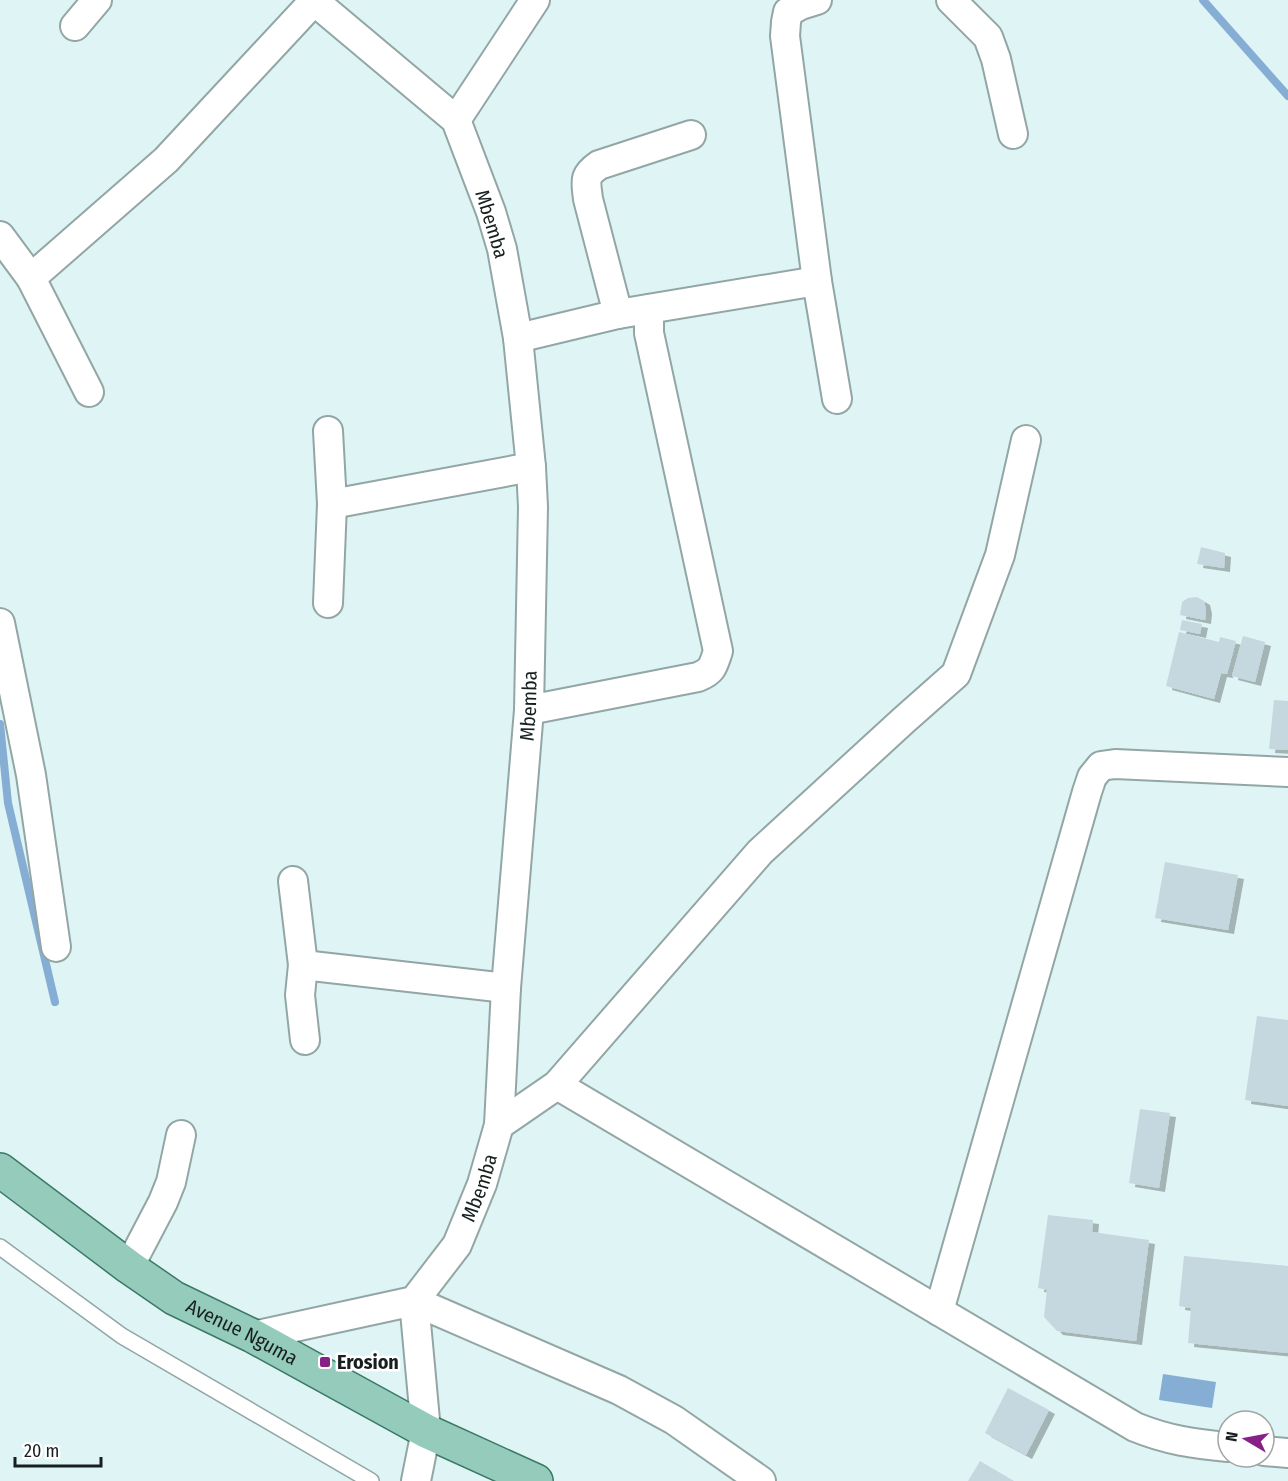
<svg xmlns="http://www.w3.org/2000/svg" width="1288" height="1481" font-family="'Fira Sans Condensed',sans-serif">
<style>
.water{fill:#86aed5}
.lines{fill:none;stroke-linecap:round;stroke-linejoin:round}
.stream{stroke:#86aed5;stroke-width:8}
.building{fill:#c5d8df;filter:url(#shadow)}
.service-casing{stroke:#92a6a5;stroke-width:18}
.minor-casing{stroke:#92a6a5;stroke-width:32}
.primary-casing{stroke:#3b7966;stroke-width:36}
.service{stroke:#fff;stroke-width:15}
.minor{stroke:#fff;stroke-width:28}
.primary{stroke:#95cbba;stroke-width:33}
.poi-dot{fill:#872087;stroke:#fff;stroke-width:2}
.labels{text-anchor:middle;dominant-baseline:central;stroke-width:5;stroke-linejoin:round;paint-order:stroke}
.street-label{font-size:20px;fill:#171f1f;stroke:#fff}
.poi-label{font-size:20px;font-weight:bold;fill:#171f1f;stroke:#fff;text-anchor:start}
</style>
<defs>
<filter id="shadow"><feDropShadow dx="6" dy="4" stdDeviation="0" flood-color="#0004"/></filter>
</defs>
<rect width="100%" height="100%" fill="#dff4f4"/>
<path class="water" d="M 1163,1374 L 1216,1382 L 1212,1408 L 1159,1400 Z"/>
<g class="lines">
<g class="stream">
<path d="M 1203,0 L 1288,96"/>
<path d="M 0,724 L 8,803 L 55,1002"/>
</g>
</g>
<g class="building">
<path d="M 1201,547 L 1225,553 L 1224,568 L 1197,564 Z"/>
<path d="M 1197,597 L 1204,601 L 1206,610 L 1205,620 L 1180,615 L 1182,602 L 1188,598 Z"/>
<path d="M 1182,620 L 1202,624 L 1200,634 L 1180,630 Z"/>
<path d="M 1179,632 L 1219,642 L 1220,637 L 1236,641 L 1227,674 L 1221,673 L 1214,699 L 1166,686 Z"/>
<path d="M 1243,636 L 1265,642 L 1255,682 L 1232,676 Z"/>
<path d="M 1274,700 L 1288,701 L 1288,750 L 1269,749 Z"/>
<path d="M 1165,862 L 1238,875 L 1228,930 L 1155,918 Z"/>
<path d="M 1257,1016 L 1288,1020 L 1288,1106 L 1245,1100 Z"/>
<path d="M 1140,1109 L 1170,1113 L 1159,1188 L 1129,1183 Z"/>
<path d="M 1048,1215 L 1093,1220 L 1092,1232 L 1149,1240 L 1136,1341 L 1057,1331 L 1044,1317 L 1047,1290 L 1038,1288 Z"/>
<path d="M 1184,1256 L 1288,1266 L 1288,1353 L 1188,1343 L 1191,1308 L 1179,1306 Z"/>
<path d="M 1008,1388 L 1049,1410 L 1026,1455 L 985,1433 Z"/>
<path d="M 980,1461 L 1014,1481 L 968,1481 Z"/>
</g>
<g class="lines">
<g class="service-casing">
<path id="service" d="M 0,1247 L 122,1336 L 371,1481"/>
</g>
<g class="minor-casing">
<g id="minor">
<path d="M 817,0 L 801,5 L 788,12 L 786,22 L 785,36 L 817,281 L 837,399"/>
<path d="M 951,0 L 988,37 L 996,59 L 1013,134"/>
<path d="M 75,26 L 97,0"/>
<path d="M 456,120 L 535,0"/>
<path d="M 0,236 L 31,278 L 89,392"/>
<path d="M 31,278 L 166,160 L 314,1"/>
<path d="M 618,314 L 588,199 C 586,181 583,176 599,165 L 691,135"/>
<path d="M 518,338 L 618,314 L 817,281"/>
<path d="M 332,504 L 531,467"/>
<path d="M 328,603 L 332,504 L 328,431"/>
<path d="M 0,623 L 31,775 L 56,947"/>
<path d="M 529,710 L 698,677 C 713,671 713,666 718,651 L 649,333 L 649,309"/>
<path d="M 293,881 L 303,965 L 300,995 L 305,1040"/>
<path d="M 303,965 L 506,988"/>
<path d="M 557,1085 L 1135,1427 C 1167,1440 1194,1444 1228,1447"/>
<path d="M 499,1125 L 557,1085 L 760,852 L 904,720 L 956,674 L 1000,555 L 1026,440"/>
<path d="M 129,1267 L 163,1202 L 171,1182 L 181,1135"/>
<path d="M 939,1311 L 1087,792 L 1092,777 L 1101,766 L 1115,764 L 1288,772"/>
<path id="s1" d="M 253,1336 L 414,1301 L 457,1245 L 482,1184 L 499,1125 L 506,988 L 529,710 L 533,507 L 531,467 L 518,338 L 502,249 L 491,212 L 456,120 L 313,0"/>
<path d="M 1264,1451 L 1288,1453"/>
<path d="M 416,1481 L 426,1431 L 414,1301 L 619,1390 L 674,1420 L 761,1481"/>
</g>
</g>
<g class="primary-casing">
<g id="primary">
<path id="s2" d="M 0,1170 L 129,1267 L 174,1298 L 253,1336 L 426,1431 L 536,1481"/>
</g>
</g>
<use href="#service" class="service"/>
<use href="#minor" class="minor"/>
<use href="#primary" class="primary"/>
</g>
<rect class="poi-dot" x="319" y="1356" width="12" height="12" rx="3"/>
<g class="labels">
<g class="street-label">
<text transform="translate(492 224) rotate(73)">Mbemba</text>
<text stroke="none"><textPath href="#s1" startOffset="783">Mbemba</textPath></text>
<text stroke="none"><textPath href="#s1" startOffset="297">Mbemba</textPath></text>
<text stroke="none"><textPath href="#s2" startOffset="292">Avenue Nguma</textPath></text>
</g>
<g class="poi-label">
<text x="337" y="1362">Erosion</text>
</g>
</g>
<g transform="translate(1246 1439) rotate(280)"><circle r="28" fill="#ffffff" stroke="#a2a5a5" stroke-width="1.5"/>
<path d="M0-4.5L10 22L0 15L-10 22Z" fill="#872087"/>
<text y="-9" font-size="16" font-weight="bold" text-anchor="middle" fill="#171f1f">N</text>
</g>
<path d="M15 1457v9h86v-9" fill="none" stroke="#171f1f" stroke-width="3"/>
<text x="24" y="1457" font-size="18" fill="#171f1f" stroke="#ffffff" stroke-width="4.5" paint-order="stroke">20 m</text>
</svg>
